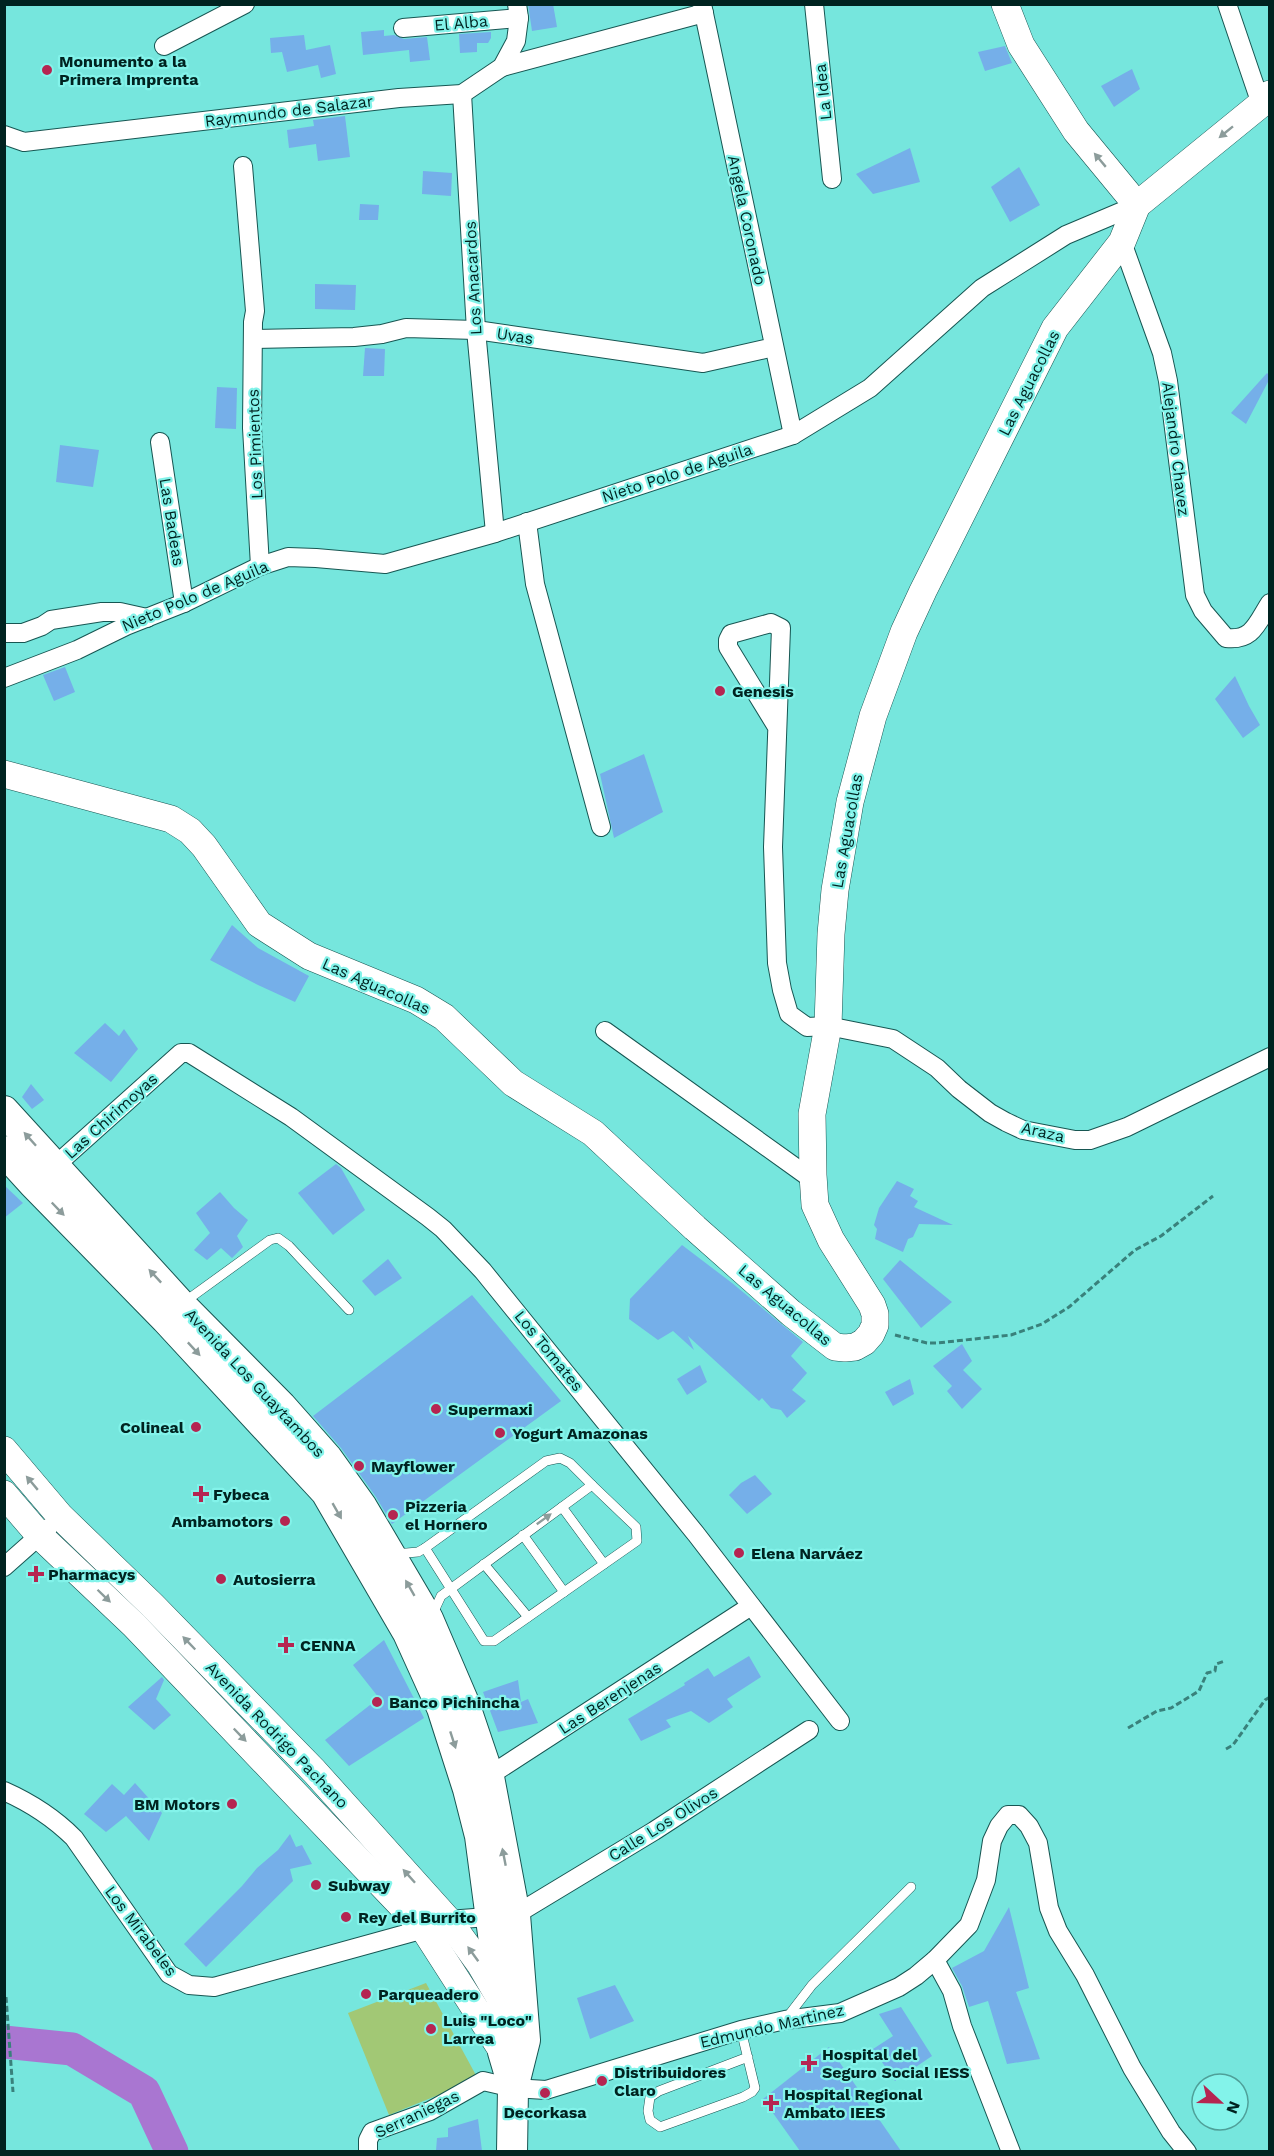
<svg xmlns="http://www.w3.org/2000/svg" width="1274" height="2156" font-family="'Work Sans',sans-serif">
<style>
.green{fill:#a2c875}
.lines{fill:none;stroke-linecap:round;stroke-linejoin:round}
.river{stroke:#a976d1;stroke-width:33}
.building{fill:#75afe9}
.lane-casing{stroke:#175652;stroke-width:10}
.street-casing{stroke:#175652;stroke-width:20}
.secondary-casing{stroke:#175652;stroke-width:28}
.primary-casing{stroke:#175652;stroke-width:32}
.path{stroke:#39817b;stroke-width:3;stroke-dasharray:6 3;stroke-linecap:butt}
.lane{stroke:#fff;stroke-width:9}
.street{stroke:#fff;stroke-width:18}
.secondary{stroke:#fff;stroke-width:27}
.primary{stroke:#fff;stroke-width:30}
.oneway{fill:#8c9c9b}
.poi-dot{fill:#b52551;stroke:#83f3ea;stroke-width:2}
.labels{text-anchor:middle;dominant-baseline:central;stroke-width:4.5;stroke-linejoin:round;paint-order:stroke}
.street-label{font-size:16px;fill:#002320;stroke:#83f3ea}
.poi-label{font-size:16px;font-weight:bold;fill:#002320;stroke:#83f3ea;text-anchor:start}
</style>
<rect width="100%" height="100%" fill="#76e6dd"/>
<path class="green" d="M 426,1983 L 478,2079 L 389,2115 L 348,2013 Z"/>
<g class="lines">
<path class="river" d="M 4,2042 L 72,2049 L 144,2092 L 172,2152"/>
</g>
<g class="building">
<path d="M 528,4 L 553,4 L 557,27 L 532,31 Z"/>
<path d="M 384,30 L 384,36 L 394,35 L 404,39 L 427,37 L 430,60 L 410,62 L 409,50 L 363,55 L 361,32 Z"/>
<path d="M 491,32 L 491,38 L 488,43 L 477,43 L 477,52 L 460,53 L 459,34 Z"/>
<path d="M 304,35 L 306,50 L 330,45 L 336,74 L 321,78 L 318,65 L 287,72 L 282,52 L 271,53 L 270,38 Z"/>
<path d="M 1005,46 L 1012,63 L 985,71 L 978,52 Z"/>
<path d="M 1132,69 L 1140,89 L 1114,107 L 1101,86 Z"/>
<path d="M 345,116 L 350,157 L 318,161 L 316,144 L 289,148 L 287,130 L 314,126 L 313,120 Z"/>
<path d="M 910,148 L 920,182 L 873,194 L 856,174 Z"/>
<path d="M 1019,167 L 1040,205 L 1010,222 L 991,187 Z"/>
<path d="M 423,171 L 452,173 L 451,196 L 422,194 Z"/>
<path d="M 360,204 L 379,205 L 378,220 L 359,220 Z"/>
<path d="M 315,284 L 356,285 L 355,310 L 315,309 Z"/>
<path d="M 365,348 L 385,349 L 384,376 L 363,376 Z"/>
<path d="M 1267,373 L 1269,375 L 1269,380 L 1246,424 L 1231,413 Z"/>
<path d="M 217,387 L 237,388 L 236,429 L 215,428 Z"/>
<path d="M 60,445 L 99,450 L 93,487 L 56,482 Z"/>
<path d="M 65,667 L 75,692 L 54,701 L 43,675 Z"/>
<path d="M 1235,676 L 1249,706 L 1260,725 L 1243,738 L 1215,699 Z"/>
<path d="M 644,754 L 663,812 L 614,838 L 600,774 Z"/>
<path d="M 232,925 L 258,948 L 309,976 L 295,1002 L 258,985 L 210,960 Z"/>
<path d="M 105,1023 L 119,1036 L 124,1029 L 138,1049 L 111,1082 L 74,1053 Z"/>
<path d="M 31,1084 L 44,1100 L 32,1109 L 22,1097 Z"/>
<path d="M 336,1164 L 341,1168 L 365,1210 L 333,1235 L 298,1193 Z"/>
<path d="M 897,1181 L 914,1189 L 910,1196 L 918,1201 L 914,1207 L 953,1225 L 919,1224 L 913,1237 L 908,1239 L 903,1252 L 875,1239 L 877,1229 L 874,1225 L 879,1208 Z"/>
<path d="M 4,1185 L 23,1203 L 4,1218 Z"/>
<path d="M 220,1192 L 234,1208 L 248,1220 L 237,1236 L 243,1247 L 232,1258 L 221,1248 L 207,1260 L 194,1250 L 210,1233 L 196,1213 Z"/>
<path d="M 682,1245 L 732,1283 L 803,1342 L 791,1356 L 807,1373 L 792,1390 L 806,1401 L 787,1418 L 781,1410 L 771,1408 L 762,1398 L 759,1401 L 688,1336 L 694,1350 L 673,1331 L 658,1340 L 629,1319 L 630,1299 Z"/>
<path d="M 388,1259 L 402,1278 L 375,1296 L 362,1281 Z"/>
<path d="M 900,1260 L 952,1302 L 921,1328 L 883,1279 Z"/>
<path d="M 472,1295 L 561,1401 L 392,1524 L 376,1497 L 341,1448 L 313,1416 Z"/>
<path d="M 962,1344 L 972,1361 L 963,1370 L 982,1389 L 962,1409 L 947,1391 L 952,1386 L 933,1366 Z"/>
<path d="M 700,1365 L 707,1382 L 687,1395 L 677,1379 Z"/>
<path d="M 910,1379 L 914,1394 L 893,1406 L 885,1392 Z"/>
<path d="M 755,1475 L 772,1494 L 747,1514 L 729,1495 L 741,1483 Z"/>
<path d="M 384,1640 L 424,1718 L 349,1766 L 325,1740 L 379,1698 L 353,1665 Z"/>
<path d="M 749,1656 L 761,1677 L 727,1699 L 733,1707 L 709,1723 L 691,1711 L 666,1720 L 671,1727 L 641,1741 L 628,1719 L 685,1685 L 684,1683 L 708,1668 L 714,1677 Z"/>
<path d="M 162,1677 L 164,1680 L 156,1699 L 171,1715 L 154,1730 L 128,1707 Z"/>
<path d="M 518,1680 L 521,1702 L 528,1699 L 538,1723 L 498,1732 L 483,1692 Z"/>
<path d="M 135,1783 L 162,1813 L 149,1841 L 126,1816 L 106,1832 L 84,1814 L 112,1784 L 124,1795 Z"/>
<path d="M 290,1834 L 296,1847 L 302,1845 L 312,1864 L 290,1869 L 293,1881 L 206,1967 L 184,1944 L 242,1886 L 257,1868 L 278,1850 Z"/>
<path d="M 1009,1907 L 1029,1988 L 1016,1992 L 1040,2059 L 1007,2064 L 988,2001 L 969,2007 L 962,1986 L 952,1968 L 984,1951 Z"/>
<path d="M 615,1985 L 634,2021 L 590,2039 L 577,1998 Z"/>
<path d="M 901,2007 L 932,2056 L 895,2081 L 873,2049 L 893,2036 L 879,2014 Z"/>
<path d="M 829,2047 L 901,2151 L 800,2151 L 763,2099 Z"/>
<path d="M 478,2119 L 482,2151 L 436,2151 L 437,2138 L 448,2137 L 448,2128 Z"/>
</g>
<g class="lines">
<g class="lane-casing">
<g id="lane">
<path d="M 183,1303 L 270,1240 L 278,1238 L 289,1246 L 349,1310"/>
<path d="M 562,1507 L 604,1564"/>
<path d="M 523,1535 L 564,1592"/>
<path d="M 425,1548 L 484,1641 L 494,1641 L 637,1541 L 636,1527 L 592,1485"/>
<path d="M 395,1554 L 418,1552 L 425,1548 L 546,1461 L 560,1458 L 570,1463 L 592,1485 L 441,1596 L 435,1609 L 437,1615"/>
<path d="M 484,1564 L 528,1617"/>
<path d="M 785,2020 L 812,1985 L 911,1887"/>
<path d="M 741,2030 L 755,2088 L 752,2092 L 743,2097 L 660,2127 L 650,2120 L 648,2111 L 650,2097 L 659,2091 L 748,2057"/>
</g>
</g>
<g class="street-casing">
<g id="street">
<path d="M 702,4 L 793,435"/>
<path d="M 814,4 L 832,179"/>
<path d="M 1227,4 L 1261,104"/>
<path d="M 403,28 L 519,18"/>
<path d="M 164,46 L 245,4"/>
<path d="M 502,67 L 704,13"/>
<path d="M 462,94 L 476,330 L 495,533"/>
<path d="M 4,135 L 24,142 L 399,98 L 462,94 L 502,67 L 516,41 L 519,18 L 517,4"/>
<path d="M 243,166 L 255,311 L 253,322 L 252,428 L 260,566"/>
<path d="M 1122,242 L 1162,353 L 1168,381 L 1195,595 L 1203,611 L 1226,638 C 1253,641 1257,623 1270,603"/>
<path d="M 253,339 L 354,337 L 382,334 L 406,328 L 476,330 L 703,363 L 774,347"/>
<path d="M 160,442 L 184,603"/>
<path d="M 527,522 L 535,584 L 601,827"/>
<path d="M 4,633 L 23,633 L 42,626 L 51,620 L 102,612 L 120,612 L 147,618"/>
<path d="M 4,678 L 77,650 L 126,626 L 184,603 L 260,566 L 288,557 L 316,558 L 385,564 L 495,533 L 793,435 L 870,388 L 982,288 L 1066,235 L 1137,205"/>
<path d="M 777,727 L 728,647 L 728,640 L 731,634 L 771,623 L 781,628 L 773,847 L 777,963 L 782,990 L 789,1014 L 807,1027 L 828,1026 L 893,1039 L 937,1068 L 959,1089 L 990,1113 L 1006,1122 L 1023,1130 L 1075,1140 L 1090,1140 L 1127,1127 L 1270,1057"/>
<path d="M 605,1031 L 813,1180"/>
<path d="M 47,1173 L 181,1053 L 189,1053 L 291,1117 L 428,1217 L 443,1229 L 483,1271 L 696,1534 L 840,1721"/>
<path d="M 4,1567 L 48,1528"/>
<path d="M 481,1781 L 751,1606"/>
<path d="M 4,1791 C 31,1803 53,1817 74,1838 L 169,1974 L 189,1985 L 214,1987 L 424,1929 L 448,1920 L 515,1915 L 654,1831 L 809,1730"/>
<path d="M 935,1960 L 952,1991 L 962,2026 L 1011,2152"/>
<path d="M 368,2152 L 368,2140 L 372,2132 L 430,2111 L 483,2081 L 513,2088 L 546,2090 L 741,2030 L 785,2020 L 840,2013 L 899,1987 L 916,1976 L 935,1960 L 969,1925 L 986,1880 L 992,1841 L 999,1826 L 1008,1815 L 1019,1815 L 1029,1826 L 1038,1843 L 1049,1908 L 1058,1931 L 1085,1975 L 1132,2068 L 1171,2132 L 1187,2152"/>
</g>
</g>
<g class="secondary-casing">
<g id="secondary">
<path d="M 1005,4 L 1021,45 L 1076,131 L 1137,205"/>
<path d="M 4,774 L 171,819 L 190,831 L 204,846 L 259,924 L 309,956 L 416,1000 L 444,1017 L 513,1083 L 593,1133 L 695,1228 L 791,1313 L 835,1347 L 845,1348 L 855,1347 L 864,1342 L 871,1334 L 875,1325 L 875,1314 L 872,1305 L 831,1240 L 815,1205 L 813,1175 L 812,1114 L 828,1026 L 831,934 L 835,890 L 850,802 L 873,716 L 904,632 L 923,591 L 1055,328 L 1122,242 L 1137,205 L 1261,104 L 1270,94"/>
<path d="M 4,1450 L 60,1516 L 152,1605 L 314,1771 L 448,1920 L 480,1964 L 501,2000"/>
<path d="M 4,1494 L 40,1536 L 134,1625 L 424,1929 L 503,2052"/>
</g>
</g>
<g class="primary-casing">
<g id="primary">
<path d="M 4,1111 L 181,1305 L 281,1406 L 327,1458 L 362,1507 L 428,1619 L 464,1703 L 489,1777 L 515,1915 L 525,2040 L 513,2088 L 512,2152"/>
<path d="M 4,1151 L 33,1183 L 166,1319 L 326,1492 L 408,1633 L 442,1708 L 468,1789 L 480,1836 L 502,2002 L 503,2052 L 511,2079"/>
</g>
</g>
<g class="path">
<path d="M 895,1335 L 927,1343 L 937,1343 L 1011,1335 L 1042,1324 L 1069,1307 L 1135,1250 L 1161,1236 L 1213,1196"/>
<path d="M 1128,1728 L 1157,1711 L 1171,1708 L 1199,1691 L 1207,1673 L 1215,1671 L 1216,1664 L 1225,1661"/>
<path d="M 1226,1749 L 1233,1745 L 1265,1700 L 1270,1697"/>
<path d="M 6,1997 L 13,2092"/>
</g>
<use href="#lane" class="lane"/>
<use href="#street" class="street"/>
<use href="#secondary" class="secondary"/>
<use href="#primary" class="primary"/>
</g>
<defs><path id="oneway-solid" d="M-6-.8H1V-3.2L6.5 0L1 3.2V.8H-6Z" transform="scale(1.5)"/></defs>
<g class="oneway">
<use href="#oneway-solid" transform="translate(1226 132) rotate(141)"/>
<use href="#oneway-solid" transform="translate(1100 160) rotate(-130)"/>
<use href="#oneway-solid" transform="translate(30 1139) rotate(-132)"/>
<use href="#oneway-solid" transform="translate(58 1209) rotate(46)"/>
<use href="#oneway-solid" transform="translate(155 1276) rotate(-133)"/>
<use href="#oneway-solid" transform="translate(194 1349) rotate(47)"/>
<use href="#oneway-solid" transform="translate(32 1483) rotate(-130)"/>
<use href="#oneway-solid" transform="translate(337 1511) rotate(60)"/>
<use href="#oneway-solid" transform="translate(544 1519) rotate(-36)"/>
<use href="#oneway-solid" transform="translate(410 1588) rotate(-120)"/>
<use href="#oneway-solid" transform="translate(104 1596) rotate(44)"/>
<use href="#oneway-solid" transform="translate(189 1643) rotate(-134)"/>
<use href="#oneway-solid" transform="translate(240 1735) rotate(46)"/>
<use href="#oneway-solid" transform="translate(453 1740) rotate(72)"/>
<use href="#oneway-solid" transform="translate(504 1857) rotate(-101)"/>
<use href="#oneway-solid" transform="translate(409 1876) rotate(-132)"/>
<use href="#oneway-solid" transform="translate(473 1954) rotate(-126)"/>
</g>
<g class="poi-dot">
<circle cx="47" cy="70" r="6"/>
<circle cx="720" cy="691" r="6"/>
<circle cx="436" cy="1409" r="6"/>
<circle cx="196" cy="1427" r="6"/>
<circle cx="500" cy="1433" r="6"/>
<circle cx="359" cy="1466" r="6"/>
<path d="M198 1485h6v6h6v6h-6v6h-6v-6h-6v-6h6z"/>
<circle cx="393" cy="1515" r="6"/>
<circle cx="285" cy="1521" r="6"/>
<circle cx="739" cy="1553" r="6"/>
<path d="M33 1565h6v6h6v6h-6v6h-6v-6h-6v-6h6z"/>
<circle cx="221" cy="1579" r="6"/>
<path d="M283 1636h6v6h6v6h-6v6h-6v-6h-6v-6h6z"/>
<circle cx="377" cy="1702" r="6"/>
<circle cx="232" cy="1804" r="6"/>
<circle cx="316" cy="1885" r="6"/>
<circle cx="346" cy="1917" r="6"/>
<circle cx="366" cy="1994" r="6"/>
<circle cx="431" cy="2029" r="6"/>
<path d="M806 2054h6v6h6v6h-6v6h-6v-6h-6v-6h6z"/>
<circle cx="602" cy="2081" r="6"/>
<circle cx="545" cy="2093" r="6"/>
<path d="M768 2094h6v6h6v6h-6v6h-6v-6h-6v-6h6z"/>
</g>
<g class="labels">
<g class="street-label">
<text transform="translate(461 23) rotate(-5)">El Alba</text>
<text transform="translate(823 92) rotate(-96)">La Idea</text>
<text transform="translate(289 111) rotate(-7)">Raymundo de Salazar</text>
<text transform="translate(747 220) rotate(78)">Angela Coronado</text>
<text transform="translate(473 278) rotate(-93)">Los Anacardos</text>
<text transform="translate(515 336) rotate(9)">Uvas</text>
<text transform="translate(1029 383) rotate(-63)">Las Aguacollas</text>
<text transform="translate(255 444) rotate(-92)">Los Pimientos</text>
<text transform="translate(1176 449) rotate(83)">Alejandro Chavez</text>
<text transform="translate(677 473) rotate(-18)">Nieto Polo de Aguila</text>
<text transform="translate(172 522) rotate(81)">Las Badeas</text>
<text transform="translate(195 596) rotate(-23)">Nieto Polo de Aguila</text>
<text transform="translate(847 831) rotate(-80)">Las Aguacollas</text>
<text transform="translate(376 986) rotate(24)">Las Aguacollas</text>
<text transform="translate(111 1116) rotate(-42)">Las Chirimoyas</text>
<text transform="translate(1043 1132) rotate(13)">Araza</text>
<text transform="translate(785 1305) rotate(40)">Las Aguacollas</text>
<text transform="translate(549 1351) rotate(51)">Los Tomates</text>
<text transform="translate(255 1383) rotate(47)">Avenida Los Guaytambos</text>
<text transform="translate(610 1698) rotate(-33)">Las Berenjenas</text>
<text transform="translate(277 1735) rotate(46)">Avenida Rodrigo Pachano</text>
<text transform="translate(663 1824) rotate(-32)">Calle Los Olivos</text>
<text transform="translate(141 1931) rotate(53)">Los Mirabeles</text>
<text transform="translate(772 2026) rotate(-13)">Edmundo Martinez</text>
<text transform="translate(417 2114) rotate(-25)">Serraniegas</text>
</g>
<g class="poi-label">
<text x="59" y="61">Monumento a la<tspan x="59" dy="18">Primera Imprenta</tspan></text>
<text x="732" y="691">Genesis</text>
<text x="448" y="1409">Supermaxi</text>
<text x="184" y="1427" text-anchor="end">Colineal</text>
<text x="512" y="1433">Yogurt Amazonas</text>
<text x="371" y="1466">Mayflower</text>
<text x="213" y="1494">Fybeca</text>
<text x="405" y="1506">Pizzeria<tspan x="405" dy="18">el Hornero</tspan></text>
<text x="273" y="1521" text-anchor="end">Ambamotors</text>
<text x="751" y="1553">Elena Narváez</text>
<text x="48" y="1574">Pharmacys</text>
<text x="233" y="1579">Autosierra</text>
<text x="300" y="1645">CENNA</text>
<text x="389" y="1702">Banco Pichincha</text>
<text x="220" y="1804" text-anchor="end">BM Motors</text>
<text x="328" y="1885">Subway</text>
<text x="358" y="1917">Rey del Burrito</text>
<text x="378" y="1994">Parqueadero</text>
<text x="443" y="2020">Luis "Loco"<tspan x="443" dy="18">Larrea</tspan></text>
<text x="822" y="2054">Hospital del<tspan x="822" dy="18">Seguro Social IESS</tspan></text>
<text x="614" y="2072">Distribuidores<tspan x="614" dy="18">Claro</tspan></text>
<text x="784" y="2094">Hospital Regional<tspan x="784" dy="18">Ambato IEES</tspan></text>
<text x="545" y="2112" text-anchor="middle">Decorkasa</text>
</g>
</g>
<rect width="1274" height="2156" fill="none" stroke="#002320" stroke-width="12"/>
<g transform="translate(1220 2102) rotate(112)"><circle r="28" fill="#83f3ea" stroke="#4fa099" stroke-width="1.5"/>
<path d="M0-4.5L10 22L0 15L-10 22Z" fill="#b52551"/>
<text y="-9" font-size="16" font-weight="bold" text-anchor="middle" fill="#002320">N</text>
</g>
</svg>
